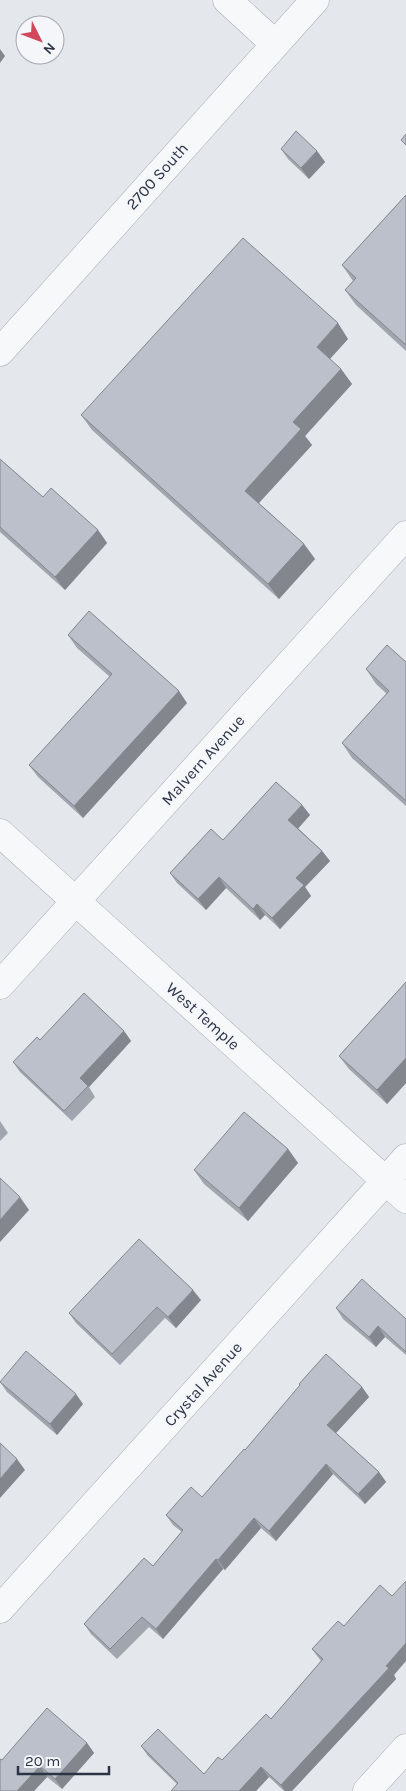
<svg xmlns="http://www.w3.org/2000/svg" width="406" height="1791" font-family="Karla,sans-serif">
<style>
.lines{fill:none;stroke-linecap:round;stroke-linejoin:round}
.minor-casing{stroke:#a9aeb7;stroke-width:29}
.tertiary-casing{stroke:#a9aeb7;stroke-width:29}
.minor{stroke:#f7f8fa;stroke-width:28}
.tertiary{stroke:#f7f8fa;stroke-width:28}
.wall{fill:#a1a5ae}
.shaded-wall{fill:#83868d}
.building{fill:#bbc0ca;stroke:#83868d}
.labels{text-anchor:middle;dominant-baseline:central;stroke-width:4;stroke-linejoin:round;paint-order:stroke}
.street-label{font-size:16px;fill:#2b3445;stroke:#f4f6f9}
</style>
<rect width="100%" height="100%" fill="#e4e7ec"/>
<g class="lines">
<g class="minor-casing">
<g id="minor">
<path d="M 227,0 L 275,44"/>
<path d="M 0,985 L 406,535"/>
<path d="M 0,1609 L 406,1158"/>
<path d="M 367,1791 L 406,1748"/>
</g>
</g>
<g class="tertiary-casing">
<g id="tertiary">
<path d="M 0,352 L 315,0"/>
<path d="M 0,833 L 406,1199"/>
</g>
</g>
<use href="#minor" class="minor"/>
<use href="#tertiary" class="tertiary"/>
</g>
<g class="wall">
<path d="M 281,149 L 317,151 L 325,162 L 309,179 L 288,159 Z"/>
<path d="M 406,195 L 406,351 L 356,305 L 345,290 L 353,281 L 342,265 Z"/>
<path d="M 348,339 L 330,359 L 341,369 L 352,384 L 305,436 L 312,445 L 259,503 L 304,544 L 315,559 L 279,599 L 92,430 L 81,415 Z"/>
<path d="M 0,459 L 43,497 L 98,530 L 107,543 L 65,590 L 0,532 Z"/>
<path d="M 68,635 L 187,703 L 83,818 L 38,777 L 29,765 L 110,677 L 77,648 Z"/>
<path d="M 406,662 L 406,806 L 352,758 L 342,743 L 387,694 L 376,684 L 366,669 Z"/>
<path d="M 302,805 L 310,815 L 298,828 L 322,851 L 330,861 L 305,887 L 311,896 L 280,929 L 265,915 L 260,920 L 226,888 L 206,910 L 177,883 L 170,873 L 223,840 Z"/>
<path d="M 406,982 L 406,1083 L 387,1104 L 349,1069 L 339,1056 Z"/>
<path d="M 124,1031 L 131,1041 L 89,1087 L 95,1097 L 72,1121 L 20,1072 L 13,1062 L 40,1040 Z"/>
<path d="M 0,1121 L 8,1133 L 0,1141 Z"/>
<path d="M 288,1149 L 298,1163 L 248,1221 L 204,1184 L 194,1170 Z"/>
<path d="M 201,1300 L 176,1328 L 165,1318 L 120,1365 L 76,1323 L 69,1313 Z"/>
<path d="M 336,1308 L 406,1319 L 406,1355 L 385,1337 L 376,1347 L 343,1319 Z"/>
<path d="M 0,1382 L 83,1404 L 57,1435 L 7,1392 Z"/>
<path d="M 299,1384 L 362,1387 L 369,1397 L 336,1433 L 379,1472 L 386,1482 L 365,1504 L 333,1474 L 276,1541 L 261,1528 L 225,1570 L 223,1569 L 163,1639 L 149,1627 L 117,1659 L 91,1634 L 84,1624 L 153,1566 L 182,1532 L 173,1525 L 166,1515 L 202,1497 L 245,1450 L 300,1386 Z"/>
<path d="M 312,1649 L 394,1675 L 396,1679 L 292,1791 L 284,1791 L 269,1777 L 256,1791 L 171,1791 L 177,1784 L 148,1756 L 141,1746 L 204,1774 L 222,1760 L 271,1719 L 321,1661 Z"/>
<path d="M 87,1743 L 94,1753 L 62,1789 L 47,1777 L 34,1791 L 0,1791 L 2,1760 Z"/>
</g>
<g class="shaded-wall">
<path d="M 0,49 L 5,56 L 0,63 Z"/>
<path d="M 317,151 L 325,162 L 309,179 L 301,168 Z"/>
<path d="M 338,323 L 348,339 L 327,362 L 317,347 Z"/>
<path d="M 341,369 L 352,384 L 305,436 L 312,445 L 256,506 L 245,491 L 293,422 Z"/>
<path d="M 98,530 L 107,543 L 65,590 L 55,577 Z"/>
<path d="M 304,544 L 315,559 L 279,599 L 268,584 Z"/>
<path d="M 179,691 L 187,703 L 83,818 L 74,806 Z"/>
<path d="M 302,805 L 310,815 L 296,831 L 288,820 Z"/>
<path d="M 322,851 L 330,861 L 305,887 L 311,896 L 280,929 L 272,918 L 296,878 Z"/>
<path d="M 219,877 L 226,888 L 206,910 L 198,899 Z"/>
<path d="M 257,904 L 265,915 L 260,920 L 253,909 Z"/>
<path d="M 124,1031 L 131,1041 L 89,1087 L 80,1078 Z"/>
<path d="M 406,1058 L 406,1083 L 387,1104 L 377,1090 Z"/>
<path d="M 288,1149 L 298,1163 L 248,1221 L 239,1208 Z"/>
<path d="M 20,1197 L 29,1210 L 0,1242 L 0,1220 Z"/>
<path d="M 193,1290 L 201,1300 L 176,1328 L 168,1317 Z"/>
<path d="M 378,1326 L 385,1337 L 376,1347 L 369,1337 Z"/>
<path d="M 362,1387 L 369,1397 L 334,1435 L 327,1425 Z"/>
<path d="M 76,1394 L 83,1404 L 57,1435 L 50,1424 Z"/>
<path d="M 17,1459 L 25,1470 L 0,1498 L 0,1479 Z"/>
<path d="M 326,1464 L 333,1474 L 276,1541 L 269,1531 Z"/>
<path d="M 379,1472 L 386,1482 L 365,1504 L 358,1494 Z"/>
<path d="M 254,1518 L 261,1528 L 225,1570 L 218,1560 Z"/>
<path d="M 216,1559 L 223,1569 L 163,1639 L 156,1629 Z"/>
<path d="M 406,1643 L 406,1661 L 394,1675 L 396,1679 L 292,1791 L 285,1791 L 281,1785 Z"/>
<path d="M 87,1743 L 94,1753 L 62,1789 L 55,1779 Z"/>
<path d="M 40,1766 L 47,1777 L 34,1791 L 17,1791 Z"/>
<path d="M 261,1767 L 269,1777 L 256,1791 L 239,1791 Z"/>
</g>
<g class="building">
<path d="M 296,131 L 317,151 L 301,168 L 281,149 Z"/>
<path d="M 406,134 L 406,145 L 401,140 Z"/>
<path d="M 406,195 L 406,345 L 345,290 L 356,278 L 342,265 Z"/>
<path d="M 243,238 L 338,323 L 317,347 L 341,369 L 293,422 L 301,429 L 245,491 L 304,544 L 268,584 L 81,415 Z"/>
<path d="M 0,459 L 43,497 L 51,488 L 98,530 L 55,577 L 0,527 Z"/>
<path d="M 89,611 L 179,691 L 74,806 L 29,765 L 112,674 L 68,635 Z"/>
<path d="M 387,645 L 406,662 L 406,801 L 342,743 L 389,691 L 366,669 Z"/>
<path d="M 276,782 L 302,805 L 288,820 L 322,851 L 296,878 L 304,885 L 272,918 L 257,904 L 253,909 L 219,877 L 198,899 L 170,873 L 211,829 L 223,840 Z"/>
<path d="M 406,982 L 406,1058 L 377,1090 L 339,1056 Z"/>
<path d="M 84,993 L 124,1031 L 80,1078 L 88,1086 L 64,1111 L 13,1062 L 37,1037 L 40,1040 Z"/>
<path d="M 244,1112 L 288,1149 L 239,1208 L 194,1170 Z"/>
<path d="M 0,1178 L 20,1197 L 0,1220 Z"/>
<path d="M 139,1239 L 193,1290 L 168,1317 L 157,1307 L 112,1354 L 69,1313 Z"/>
<path d="M 362,1279 L 406,1319 L 406,1352 L 378,1326 L 369,1337 L 336,1308 Z"/>
<path d="M 26,1351 L 76,1394 L 50,1424 L 0,1382 Z"/>
<path d="M 326,1354 L 362,1387 L 327,1425 L 379,1472 L 358,1494 L 326,1464 L 269,1531 L 254,1518 L 218,1560 L 216,1559 L 156,1629 L 142,1617 L 110,1649 L 84,1624 L 144,1558 L 153,1566 L 183,1530 L 166,1515 L 191,1487 L 202,1497 L 244,1449 L 245,1450 L 300,1385 L 299,1384 Z"/>
<path d="M 0,1443 L 17,1459 L 0,1479 Z"/>
<path d="M 406,1581 L 406,1643 L 386,1666 L 389,1668 L 281,1785 L 261,1767 L 239,1791 L 171,1791 L 178,1783 L 141,1746 L 158,1729 L 204,1774 L 218,1757 L 222,1760 L 266,1714 L 271,1719 L 323,1659 L 312,1649 L 338,1621 L 344,1626 L 380,1585 L 392,1596 Z"/>
<path d="M 47,1708 L 87,1743 L 55,1779 L 40,1766 L 17,1791 L 0,1791 L 0,1759 L 2,1760 Z"/>
</g>
<g class="labels">
<g class="street-label">
<text transform="translate(157 176) rotate(-48)">2700 South</text>
<text transform="translate(203 760) rotate(-48)">Malvern Avenue</text>
<text transform="translate(203 1016) rotate(42)">West Temple</text>
<text transform="translate(203 1384) rotate(-48)">Crystal Avenue</text>
</g>
</g>
<g transform="translate(40 40) rotate(132)"><circle r="24" fill="#f4f6f9" stroke="#a4a8b1"/>
<path d="M0-4L9 19L0 12L-9 19Z" fill="#d1495b"/>
<text y="-8" font-size="14" font-weight="bold" text-anchor="middle" fill="#2b3445">N</text>
</g>
<path d="M18 1766v8h91v-8" fill="none" stroke="#2b3445" stroke-width="2.5"/>
<text x="25" y="1766" font-size="15" fill="#2b3445" stroke="#f4f6f9" stroke-width="4" paint-order="stroke">20 m</text>
</svg>
